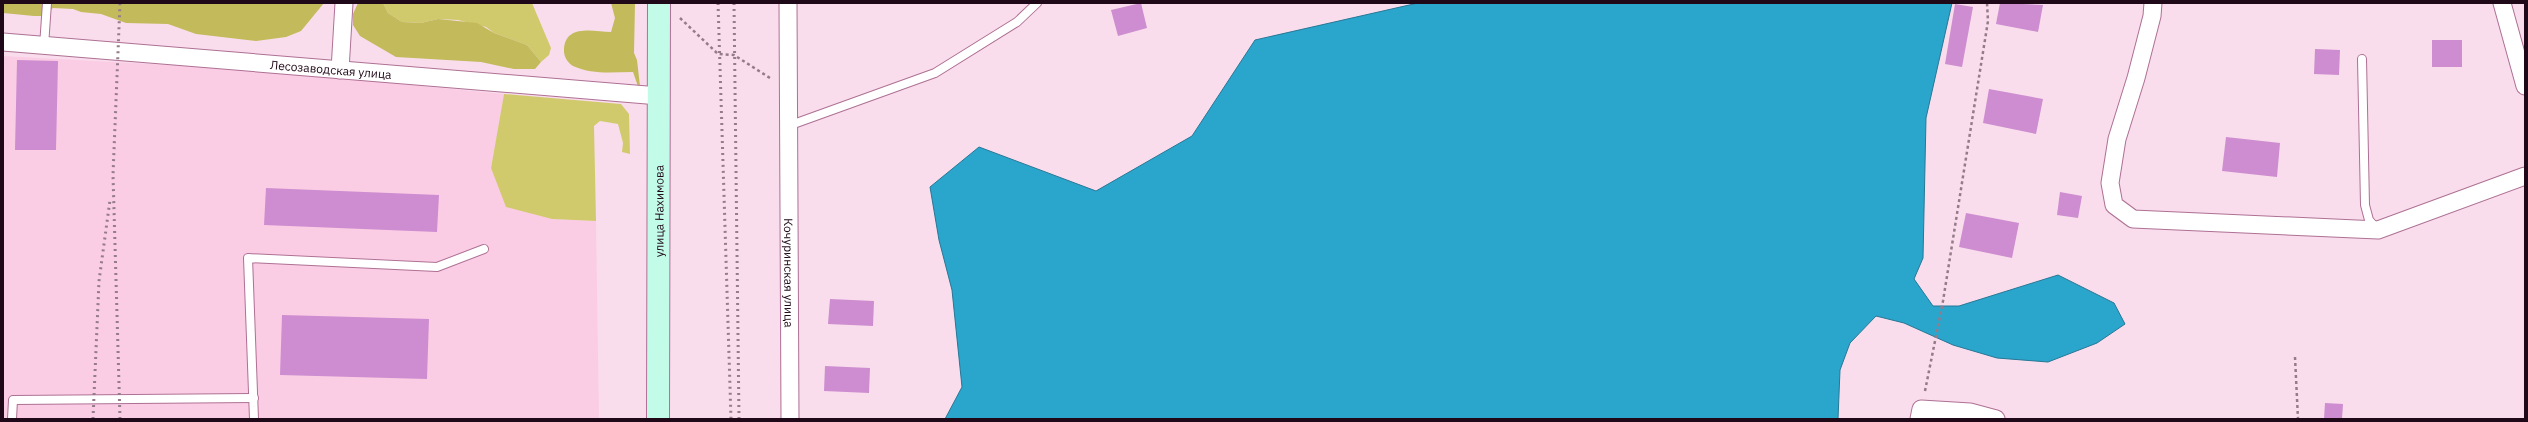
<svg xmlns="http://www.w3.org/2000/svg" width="2528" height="422" font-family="'IBM Plex Sans',sans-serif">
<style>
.built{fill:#fbcde5}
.green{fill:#d1ca6d}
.forest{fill:#c2ba5b}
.water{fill:#2aa6cd;stroke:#277796}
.building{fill:#cd8dd0}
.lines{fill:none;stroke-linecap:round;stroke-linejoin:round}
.lane-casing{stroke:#ae7094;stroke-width:10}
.street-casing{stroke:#ae7094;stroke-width:19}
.secondary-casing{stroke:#ae7094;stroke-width:24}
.path{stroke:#957b8a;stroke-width:2.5;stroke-dasharray:3 3;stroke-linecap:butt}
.lane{stroke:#fff;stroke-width:8}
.street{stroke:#fff;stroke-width:17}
.secondary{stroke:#c2fbe8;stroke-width:22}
.rail{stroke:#957c8b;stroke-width:3;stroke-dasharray:2 4;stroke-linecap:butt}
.labels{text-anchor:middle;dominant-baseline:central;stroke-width:3;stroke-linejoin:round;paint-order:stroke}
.street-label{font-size:12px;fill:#1f0817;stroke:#fff}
</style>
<rect width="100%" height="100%" fill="#f9ddec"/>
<path class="built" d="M 3,56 L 243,69 L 504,94 L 491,168 L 552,219 L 596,221 L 599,419 L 3,419 Z"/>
<g class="green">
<path d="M 383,3 L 532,3 L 551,48 L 549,55 L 541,62 L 527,45 L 494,33 L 486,27 L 458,20 L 438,19 L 421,23 L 402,22 L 388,13 Z"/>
<path d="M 504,94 L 621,104 L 629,114 L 630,154 L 622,152 L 623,143 L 618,124 L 600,121 L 594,126 L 596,221 L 552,219 L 506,207 L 491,168 Z"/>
</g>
<g class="forest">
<path d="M 3,3 L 324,3 L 301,31 L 286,37 L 256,41 L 196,34 L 168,24 L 126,23 L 101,14 L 81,12 L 73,9 L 53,8 L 42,16 L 34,16 L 3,13 Z"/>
<path d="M 358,3 L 383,3 L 388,13 L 402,22 L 421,23 L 438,19 L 477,23 L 494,33 L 527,45 L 541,62 L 535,69 L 514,69 L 481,62 L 396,57 L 360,36 L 353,25 L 353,14 Z"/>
<path d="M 611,3 L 635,3 L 634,53 L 637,60 L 641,95 L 633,72 C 612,72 593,75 573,66 C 568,63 564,57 564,51 C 564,24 592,31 611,32 L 615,18 Z"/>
</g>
<path class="water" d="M 1418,3 L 1952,3 L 1926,118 L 1923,258 L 1914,279 L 1933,306 L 1959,306 L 2058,275 L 2114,303 L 2125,324 L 2097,343 L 2048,362 L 1997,358 L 1953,345 L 1904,323 L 1876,316 L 1850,343 L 1840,370 L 1838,419 L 945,419 L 962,387 L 952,290 L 939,240 L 930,187 L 979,147 L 1096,191 L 1192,136 L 1255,40 Z"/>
<g class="building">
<path d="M 1141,3 L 1147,28 L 1118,36 L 1111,10 Z"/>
<path d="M 2000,3 L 2043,5 L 2038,32 L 1996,24 Z"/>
<path d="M 1955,4 L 1973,7 L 1962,67 L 1945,64 Z"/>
<rect x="2432" y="40" width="30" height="27"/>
<path d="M 2315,49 L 2340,50 L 2339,75 L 2314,74 Z"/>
<path d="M 17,60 L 58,61 L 56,150 L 15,150 Z"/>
<path d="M 1989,89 L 2043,99 L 2036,134 L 1983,123 Z"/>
<path d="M 2226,137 L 2280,143 L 2277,177 L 2222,171 Z"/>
<path d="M 266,188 L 439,195 L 437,232 L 264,225 Z"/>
<path d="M 2060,192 L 2082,196 L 2078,218 L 2057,215 Z"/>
<path d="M 1966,213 L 2019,223 L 2012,258 L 1959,247 Z"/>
<path d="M 830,299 L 874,301 L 873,326 L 828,324 Z"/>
<path d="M 282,315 L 429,319 L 427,379 L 280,375 Z"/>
<path d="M 825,366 L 870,368 L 869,393 L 824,391 Z"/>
<path d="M 2325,403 L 2343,404 L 2342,419 L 2324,419 Z"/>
</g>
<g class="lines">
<g class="lane-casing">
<g id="lane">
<path d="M 44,46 L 47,3"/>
<path d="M 2362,59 L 2365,205 L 2369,220 L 2378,230"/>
<path d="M 788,126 L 935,73 L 1017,22 L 1037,3"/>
<path d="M 12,419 L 13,400 L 254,398"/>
<path d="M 254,419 L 248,258 L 437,267 L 484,249"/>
</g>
</g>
<g class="street-casing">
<g id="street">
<path id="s1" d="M 788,3 L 790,419"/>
<path d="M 2153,3 L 2152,16 L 2136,78 L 2117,139 L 2110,183 L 2114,205 L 2133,219 L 2378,230 L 2525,176"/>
<path d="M 2502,3 L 2525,86"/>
<path id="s2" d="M 3,42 L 659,96"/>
<path d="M 340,70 L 344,3"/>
<path d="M 1919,419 L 1921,409 L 1970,412 L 1996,419"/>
</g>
</g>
<g class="secondary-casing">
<g id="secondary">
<path id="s3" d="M 658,419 L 659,3"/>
</g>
</g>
<g class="path">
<path d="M 680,18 L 718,54 L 734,55 L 770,78"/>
<path d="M 2295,357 L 2298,419"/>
<path d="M 1925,391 L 1943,301 L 1988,21 L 1987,3"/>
</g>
<use href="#lane" class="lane"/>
<use href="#street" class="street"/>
<use href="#secondary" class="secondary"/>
<g class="rail">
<path d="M 718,3 L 731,419"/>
<path d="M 734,3 L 739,419"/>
<path d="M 93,419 L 99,281 L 110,200"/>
<path d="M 120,419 L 113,175 L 120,3"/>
</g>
</g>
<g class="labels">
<g class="street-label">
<text stroke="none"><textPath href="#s2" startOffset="329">Лесозаводская улица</textPath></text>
<text stroke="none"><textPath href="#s3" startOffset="208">улица Нахимова</textPath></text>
<text stroke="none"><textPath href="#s1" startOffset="270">Кочуринская улица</textPath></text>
</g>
</g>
<rect width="2528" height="422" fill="none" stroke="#1f0817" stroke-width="8"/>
</svg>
